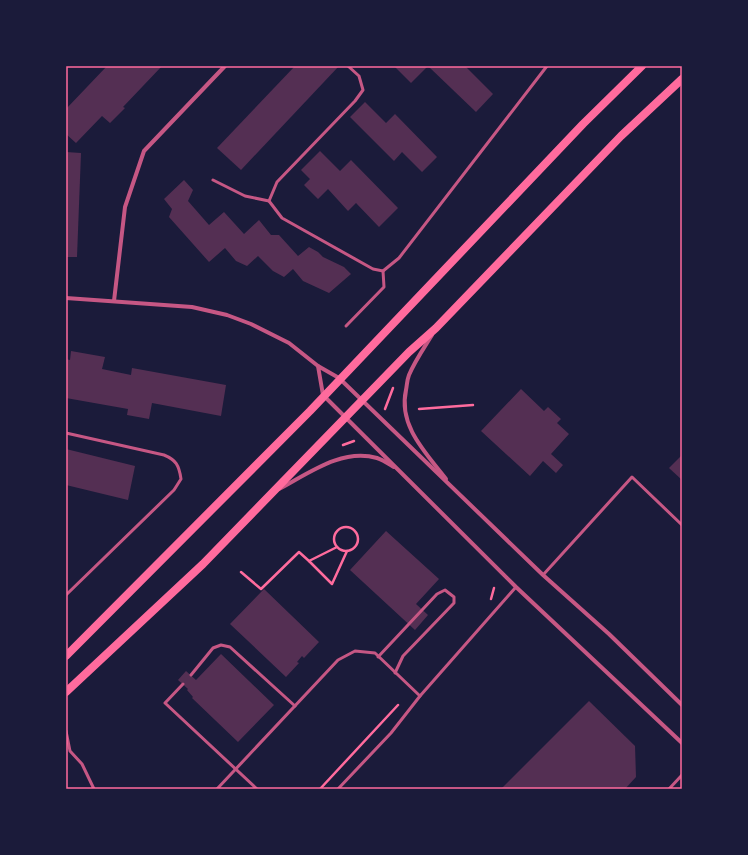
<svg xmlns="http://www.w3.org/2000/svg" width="748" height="855" font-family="Rubik,sans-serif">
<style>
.building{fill:#542f53}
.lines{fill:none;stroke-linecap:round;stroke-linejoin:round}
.path{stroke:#ff6b9d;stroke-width:2.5}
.service{stroke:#c65784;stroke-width:3}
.minor{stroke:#c65784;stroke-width:4}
.secondary{stroke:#ff6b9d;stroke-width:8}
.neatline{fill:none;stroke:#ff6b9d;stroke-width:1.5}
</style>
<rect width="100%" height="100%" fill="#1b1b3a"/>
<g class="building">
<path d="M 107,66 L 162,66 L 123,107 L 125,108 L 110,123 L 102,116 L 76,143 L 66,134 L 66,109 Z"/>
<path d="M 295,66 L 339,66 L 241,170 L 217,148 Z"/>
<path d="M 394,66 L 428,66 L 411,83 Z"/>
<path d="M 428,66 L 465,66 L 493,94 L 476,112 Z"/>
<path d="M 365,102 L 386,123 L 395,114 L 437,157 L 422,172 L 402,152 L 394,161 L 350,117 Z"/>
<path d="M 320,151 L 340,171 L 351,160 L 398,208 L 379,227 L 356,203 L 348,211 L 328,189 L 318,199 L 304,185 L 310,179 L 301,170 Z"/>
<path d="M 66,152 L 81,153 L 77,257 L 66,257 Z"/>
<path d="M 184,180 L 193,190 L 188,201 L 209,225 L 224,212 L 244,234 L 259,220 L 271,235 L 279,235 L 298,256 L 309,247 L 318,252 L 323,257 L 344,267 L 351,274 L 329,293 L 303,281 L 293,269 L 284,277 L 273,271 L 258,256 L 247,266 L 236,261 L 225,248 L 209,262 L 169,217 L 172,209 L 164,199 Z"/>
<path d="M 71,351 L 105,357 L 102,369 L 131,375 L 132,368 L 226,385 L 221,416 L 152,403 L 149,419 L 127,415 L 128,409 L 66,398 L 66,359 L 70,360 Z"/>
<path d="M 521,389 L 544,411 L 548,407 L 561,419 L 557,423 L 569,434 L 551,454 L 563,465 L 556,473 L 543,461 L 530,476 L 481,431 Z"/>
<path d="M 66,449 L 135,466 L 128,500 L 66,485 Z"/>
<path d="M 682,455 L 682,480 L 669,468 Z"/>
<path d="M 386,531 L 439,579 L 416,604 L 428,615 L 415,630 L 350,570 Z"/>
<path d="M 264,589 L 319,642 L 304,658 L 302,656 L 297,662 L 299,663 L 286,677 L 230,624 Z"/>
<path d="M 221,654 L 274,705 L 238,742 L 192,698 L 193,697 L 187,690 L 188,689 L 178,680 L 186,671 L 196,680 Z"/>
<path d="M 589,701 L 635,746 L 636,777 L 625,789 L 501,789 Z"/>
</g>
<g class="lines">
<g class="path">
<path d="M 385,409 L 393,388"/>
<path d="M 419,409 L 473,405"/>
<path d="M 343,445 L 354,441"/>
<circle cx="346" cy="539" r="12"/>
<path d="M 309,561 L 332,584 L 347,551"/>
<path d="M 241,572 L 261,589 L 299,552 L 309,561 L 337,547"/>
<path d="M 491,599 L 494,588"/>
<path d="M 320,789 L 398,705"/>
</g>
<g class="service">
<path d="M 348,66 L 359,76 L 363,90 L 355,101 L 277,182 L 269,201 L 282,218 L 373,269 L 383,271 L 399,258 L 547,66"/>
<path d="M 213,180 L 245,196 L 269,201"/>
<path d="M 346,326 L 384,287 L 383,271"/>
<path d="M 66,433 L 164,455 C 176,460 179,465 181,479 L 174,490 L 66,595"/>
<path d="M 543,575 L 632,477 L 682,525"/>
<path d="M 378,657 L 437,594 L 445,590 L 454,597 L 454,603 L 403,656 L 395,673"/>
<path d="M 191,675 L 213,648 L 221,645 L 230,647 L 295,706"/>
<path d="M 183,684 L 165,703 L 257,789"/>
<path d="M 66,731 L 70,751 L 82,764 L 94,789"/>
<path d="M 217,789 L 338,660 L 355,651 L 375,653 L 420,696"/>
<path d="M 338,789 L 391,733 L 420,696 L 516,587"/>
<path d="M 669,789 L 682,775"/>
</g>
<g class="minor">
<path d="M 66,298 L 192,307 L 227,315 L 251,324 L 289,343 L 318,366"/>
<path d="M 114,301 L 125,207 L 144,151 L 225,66"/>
<path d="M 432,335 C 424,348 415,361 409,375 C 407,380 407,385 406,390 C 398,426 426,453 446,479"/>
<path d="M 279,489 C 309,473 342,448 377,458 C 383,460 389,464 394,467"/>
<path d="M 682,705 L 609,634 L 543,575 L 339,378 L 318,366 L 323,395 L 516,587 L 682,743"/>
</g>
<g class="secondary">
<path d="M 66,656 L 310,411 L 583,124 L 642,66"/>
<path d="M 66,692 L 203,564 L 409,352 L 436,328 L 621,136 L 682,79"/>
</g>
</g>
<rect width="748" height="855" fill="none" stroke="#1b1b3a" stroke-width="134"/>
<rect x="67" y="67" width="614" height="721" class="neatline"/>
</svg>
